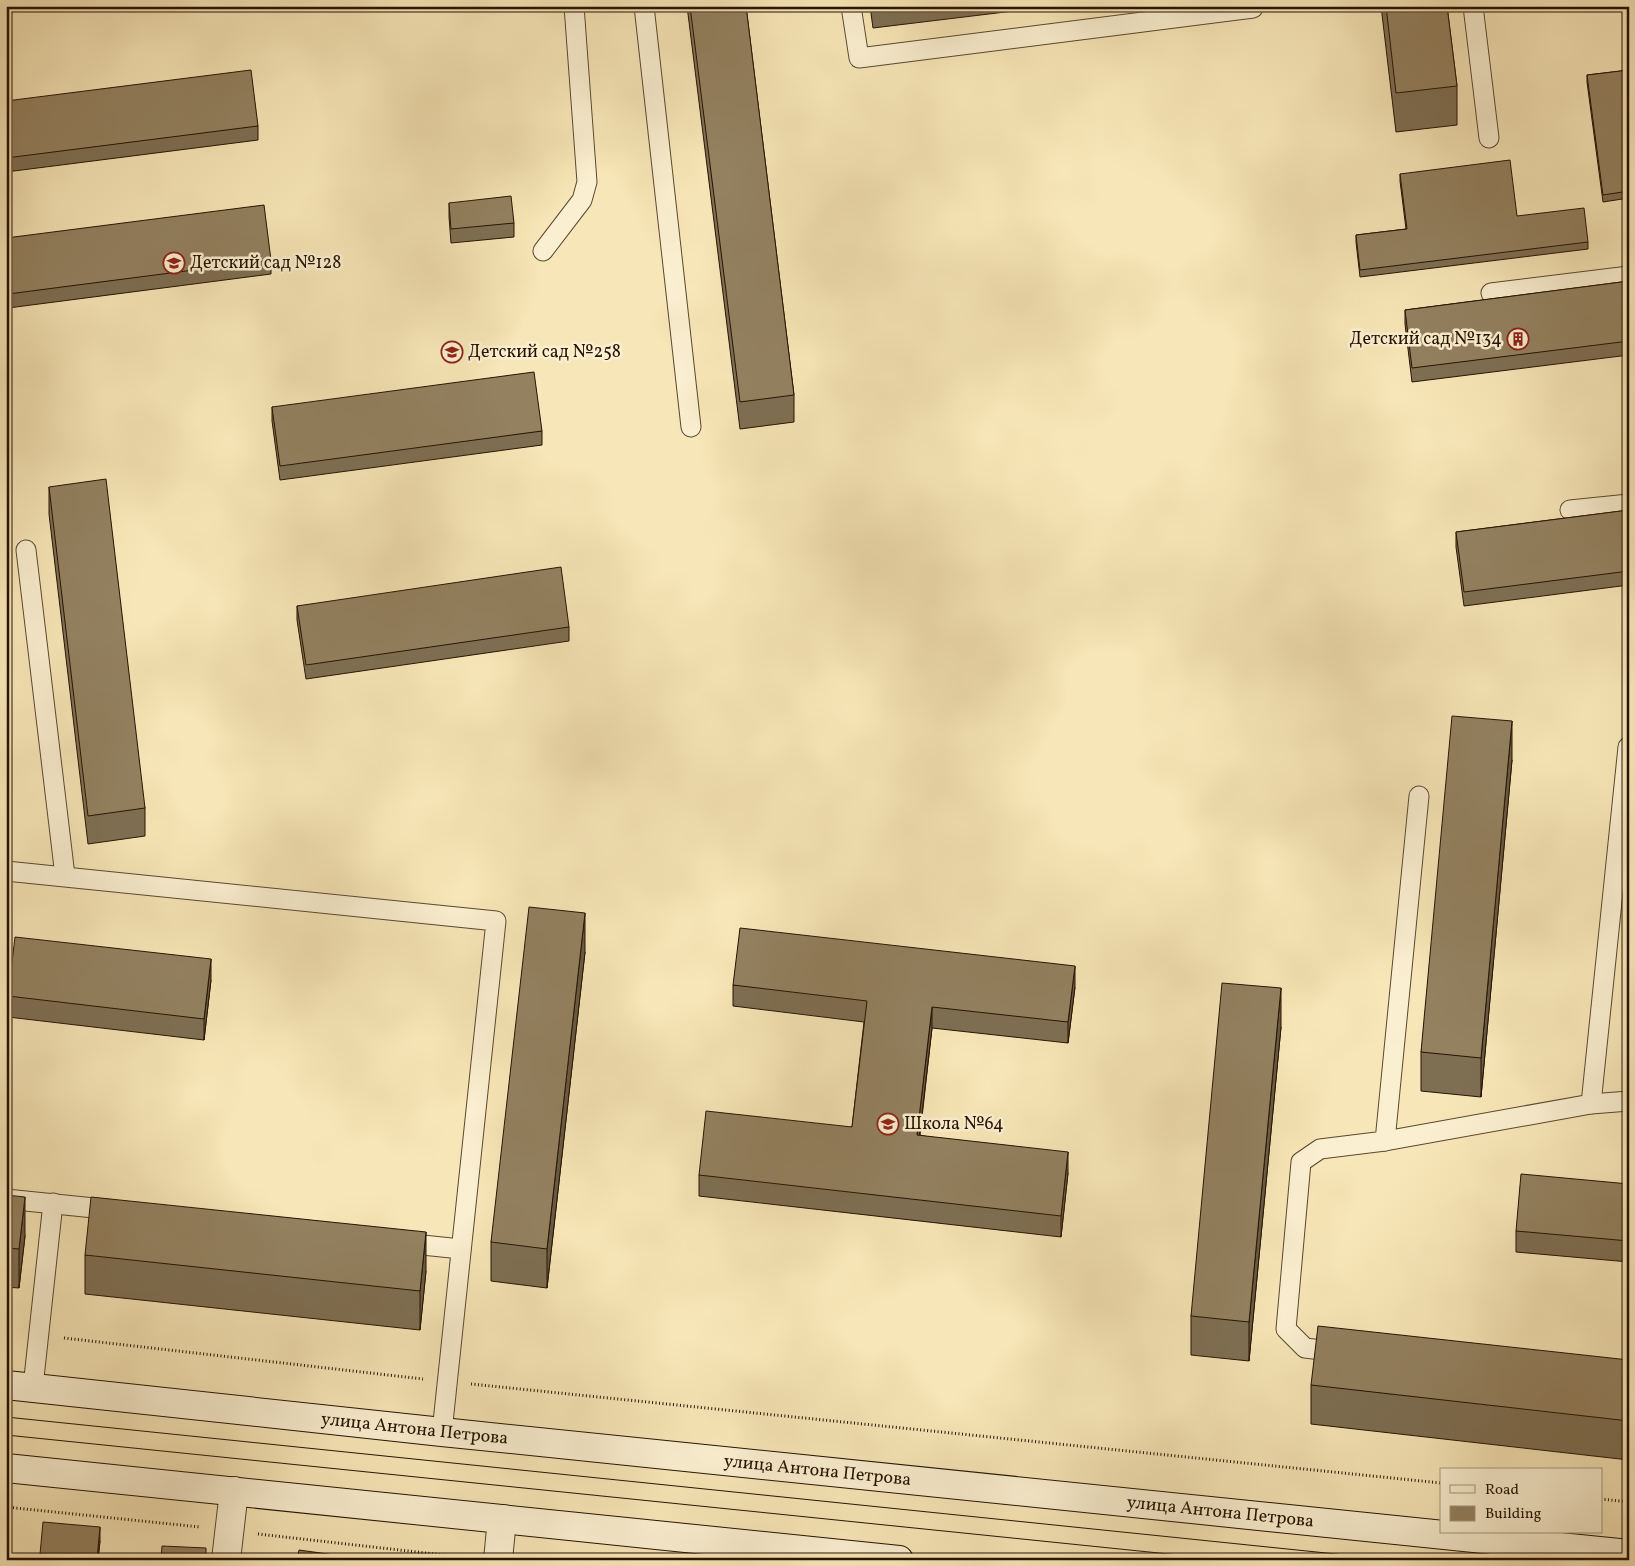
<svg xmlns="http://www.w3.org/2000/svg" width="1635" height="1566" font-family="Vollkorn,serif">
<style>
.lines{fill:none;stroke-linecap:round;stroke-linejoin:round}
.service-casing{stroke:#5a482f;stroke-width:21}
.minor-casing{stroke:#5a482f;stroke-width:30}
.secondary-casing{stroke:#261302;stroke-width:30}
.path{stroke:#261302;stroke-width:3;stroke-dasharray:1 2.5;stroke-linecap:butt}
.service{stroke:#faefd0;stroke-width:19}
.minor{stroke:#faefd0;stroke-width:28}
.secondary{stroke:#faefd0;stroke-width:28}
.tram{stroke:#261302;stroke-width:1}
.wall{fill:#7e6f53;stroke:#261302}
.shaded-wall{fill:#675a43;stroke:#261302}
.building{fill:#938160;stroke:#261302}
.labels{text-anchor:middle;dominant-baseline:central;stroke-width:5;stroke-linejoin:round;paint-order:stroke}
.poi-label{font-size:18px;fill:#261302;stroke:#faefd0;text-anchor:start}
.street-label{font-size:18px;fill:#261302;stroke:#faefd0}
</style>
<rect width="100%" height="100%" fill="#f7e6b7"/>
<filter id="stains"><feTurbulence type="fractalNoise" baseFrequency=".004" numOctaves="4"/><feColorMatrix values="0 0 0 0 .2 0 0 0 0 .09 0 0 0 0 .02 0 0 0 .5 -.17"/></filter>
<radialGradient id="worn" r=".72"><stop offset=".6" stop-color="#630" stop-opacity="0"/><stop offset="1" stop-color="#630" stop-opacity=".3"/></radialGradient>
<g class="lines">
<g class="service-casing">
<g id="service">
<path d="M 644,6 L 691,427"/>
<path d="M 851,6 L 859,58 L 1253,8 L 1253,6"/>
<path d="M 1473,6 L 1489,138"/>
<path d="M 543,251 L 582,200 L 587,182 L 574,6"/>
<path d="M 1491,293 L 1629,276"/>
<path d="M 1570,510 L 1629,504"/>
<path d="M 26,550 L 65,876"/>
<path d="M 6,871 L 496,921 L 442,1432"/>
<path d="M 1591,1104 L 1628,747"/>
<path d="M 1385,1141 L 1591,1104 L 1629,1101"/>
<path d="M 6,1199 L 114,1210"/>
<path d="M 403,1243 L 461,1249"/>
<path d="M 1339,1352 L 1305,1348 L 1286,1329 L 1301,1162 L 1320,1149 L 1385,1141 L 1419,796"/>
<path d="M 33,1387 L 53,1203"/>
</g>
</g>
<g class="minor-casing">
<g id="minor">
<path d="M 226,1560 L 234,1491"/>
<path d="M 498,1560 L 502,1519"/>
</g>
</g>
<g class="secondary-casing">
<g id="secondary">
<path id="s1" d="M 6,1385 L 442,1432 L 1629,1554"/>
<path d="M 6,1468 L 899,1560"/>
</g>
</g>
<g class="path">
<path d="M 64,1338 L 423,1379"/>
<path d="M 471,1384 L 1441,1483"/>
<path d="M 1601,1499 L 1629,1502"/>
<path d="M 6,1507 L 200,1527"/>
<path d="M 258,1534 L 470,1558"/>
</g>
<use href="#service" class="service"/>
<use href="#minor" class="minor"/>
<use href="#secondary" class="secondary"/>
<g class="tram">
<path d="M 6,1417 L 1394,1560"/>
<path d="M 6,1435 L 1227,1560"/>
</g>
</g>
<g class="wall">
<path d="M 687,6 L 746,6 L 794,395 L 794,422 L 740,429 Z"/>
<path d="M 870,6 L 1055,6 L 873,28 Z"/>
<path d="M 1381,6 L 1447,6 L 1457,86 L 1457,125 L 1396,132 Z"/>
<path d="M 1629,70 L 1629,198 L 1603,202 L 1587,82 L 1587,75 Z"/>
<path d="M 6,101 L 258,126 L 258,140 L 6,172 Z"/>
<path d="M 1400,174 L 1588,242 L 1588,249 L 1360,277 L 1356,242 L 1356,235 L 1406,229 L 1400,181 Z"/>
<path d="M 449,203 L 514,223 L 514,237 L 451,243 L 449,217 Z"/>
<path d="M 6,238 L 271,260 L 271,274 L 8,308 L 6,292 Z"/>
<path d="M 1629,281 L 1629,355 L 1412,382 L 1405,324 L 1405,310 Z"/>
<path d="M 272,407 L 542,431 L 542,445 L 280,480 L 272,421 Z"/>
<path d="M 49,487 L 145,808 L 145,836 L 88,844 L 49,514 Z"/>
<path d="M 1629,510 L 1629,585 L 1464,606 L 1456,547 L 1456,532 Z"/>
<path d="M 297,606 L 569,627 L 569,641 L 306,679 L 297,620 Z"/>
<path d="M 1512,760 L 1481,1097 L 1421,1091 L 1421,1052 Z"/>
<path d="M 585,952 L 547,1288 L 491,1281 L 491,1242 Z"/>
<path d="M 211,980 L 204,1040 L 8,1017 L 8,996 Z"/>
<path d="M 733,985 L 1075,987 L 1068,1043 L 932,1028 L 920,1135 L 1068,1173 L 1061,1237 L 699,1196 L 699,1175 L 852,1127 L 864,1022 L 733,1006 Z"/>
<path d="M 1281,1027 L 1249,1361 L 1191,1355 L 1191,1316 Z"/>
<path d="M 1629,1027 L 1629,1064 L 1628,1064 Z"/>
<path d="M 1629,1184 L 1629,1262 L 1516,1252 L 1516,1231 Z"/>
<path d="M 6,1195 L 25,1236 L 19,1288 L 6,1287 Z"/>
<path d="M 85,1255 L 426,1271 L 420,1330 L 85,1294 Z"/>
<path d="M 1629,1360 L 1629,1460 L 1311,1424 L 1311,1385 Z"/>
<path d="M 100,1541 L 98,1560 L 40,1560 L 40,1554 Z"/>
</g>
<g class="shaded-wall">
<path d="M 1512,721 L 1512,760 L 1481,1097 L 1481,1058 Z"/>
<path d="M 585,913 L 585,952 L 547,1288 L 547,1249 Z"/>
<path d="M 211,959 L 211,980 L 204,1040 L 204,1019 Z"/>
<path d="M 1075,966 L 1075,987 L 1068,1043 L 1068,1022 Z"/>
<path d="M 1281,988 L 1281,1027 L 1249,1361 L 1249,1322 Z"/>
<path d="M 932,1007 L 932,1028 L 917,1156 L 917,1135 Z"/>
<path d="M 1068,1152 L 1068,1173 L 1061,1237 L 1061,1216 Z"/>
<path d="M 25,1197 L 25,1236 L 19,1288 L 19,1249 Z"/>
<path d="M 426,1232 L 426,1271 L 420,1330 L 420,1291 Z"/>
<path d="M 100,1527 L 100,1541 L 98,1560 L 97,1560 Z"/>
</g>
<g class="building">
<path d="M 690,6 L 746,6 L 794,395 L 740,402 Z"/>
<path d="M 1386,6 L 1447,6 L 1457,86 L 1396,93 Z"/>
<path d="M 251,70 L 258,126 L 6,158 L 6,101 Z"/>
<path d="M 1629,70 L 1629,191 L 1603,195 L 1587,75 Z"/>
<path d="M 1510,160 L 1517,216 L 1584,208 L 1588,242 L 1360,270 L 1356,235 L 1407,229 L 1400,174 Z"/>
<path d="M 511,196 L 514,223 L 451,229 L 449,203 Z"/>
<path d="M 264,205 L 271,260 L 8,294 L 6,278 L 6,238 Z"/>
<path d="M 1629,281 L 1629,341 L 1412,368 L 1405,310 Z"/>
<path d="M 534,372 L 542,431 L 280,466 L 272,407 Z"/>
<path d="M 106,479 L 145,808 L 88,816 L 49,487 Z"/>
<path d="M 1629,510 L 1629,571 L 1464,592 L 1456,532 Z"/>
<path d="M 561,567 L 569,627 L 306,665 L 297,606 Z"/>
<path d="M 1452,716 L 1512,721 L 1481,1058 L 1421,1052 Z"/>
<path d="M 529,907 L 585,913 L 547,1249 L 491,1242 Z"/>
<path d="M 740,928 L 1075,966 L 1068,1022 L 932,1007 L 917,1135 L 1068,1152 L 1061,1216 L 699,1175 L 706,1111 L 852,1127 L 867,1001 L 733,985 Z"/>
<path d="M 15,937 L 211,959 L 204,1019 L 8,996 Z"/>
<path d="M 1222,983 L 1281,988 L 1249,1322 L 1191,1316 Z"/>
<path d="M 1521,1174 L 1629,1184 L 1629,1241 L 1516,1231 Z"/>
<path d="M 6,1195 L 25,1197 L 19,1249 L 6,1248 Z"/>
<path d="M 91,1197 L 426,1232 L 420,1291 L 85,1255 Z"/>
<path d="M 1318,1326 L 1629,1360 L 1629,1421 L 1311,1385 Z"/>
<path d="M 43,1522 L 100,1527 L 97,1559 L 40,1554 Z"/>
<path d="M 162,1546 L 206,1548 L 206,1560 L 161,1560 Z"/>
<path d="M 299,1550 L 335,1555 L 335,1557 L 370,1560 L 297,1560 Z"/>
</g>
<defs>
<g id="school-ring" transform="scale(1.125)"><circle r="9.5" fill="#faefd0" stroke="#8f2418" stroke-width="1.5"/><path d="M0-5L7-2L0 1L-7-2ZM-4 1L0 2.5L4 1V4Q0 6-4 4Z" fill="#8f2418"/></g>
<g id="building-ring" transform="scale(1.125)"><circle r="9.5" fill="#faefd0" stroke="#8f2418" stroke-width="1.5"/><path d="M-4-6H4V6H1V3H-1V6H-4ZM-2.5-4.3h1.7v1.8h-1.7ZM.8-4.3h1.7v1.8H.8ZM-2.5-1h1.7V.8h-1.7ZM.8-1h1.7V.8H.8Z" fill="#8f2418"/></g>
</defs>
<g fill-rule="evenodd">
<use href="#school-ring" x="174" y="263"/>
<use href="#building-ring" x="1518" y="339"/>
<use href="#school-ring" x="452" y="352"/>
<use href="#school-ring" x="888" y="1124"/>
</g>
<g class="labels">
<g class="poi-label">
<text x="190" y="263">Детский сад №128</text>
<text x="1502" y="339" text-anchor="end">Детский сад №134</text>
<text x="468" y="352">Детский сад №258</text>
<text x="904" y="1124">Школа №64</text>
</g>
<g class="street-label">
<text stroke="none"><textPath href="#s1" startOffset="411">улица Антона Петрова</textPath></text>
<text stroke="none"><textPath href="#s1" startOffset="816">улица Антона Петрова</textPath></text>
<text stroke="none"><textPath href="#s1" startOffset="1221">улица Антона Петрова</textPath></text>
</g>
</g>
<rect width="1635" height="1566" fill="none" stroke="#f7e6b7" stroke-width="25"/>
<rect x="8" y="8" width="1620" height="1551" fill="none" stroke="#261302" stroke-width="2.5"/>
<rect x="12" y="12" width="1610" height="1541" fill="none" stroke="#261302"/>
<rect x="1440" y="1468" width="162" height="65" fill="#faefd0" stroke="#a5977e"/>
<rect x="1450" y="1485" width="25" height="8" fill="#faefd0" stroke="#a5977e"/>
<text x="1485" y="1494" font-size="15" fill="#261302">Road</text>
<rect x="1450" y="1506" width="25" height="15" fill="#938160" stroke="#a5977e"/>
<text x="1485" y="1518" font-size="15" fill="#261302">Building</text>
<rect width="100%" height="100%" filter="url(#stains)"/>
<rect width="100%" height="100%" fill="url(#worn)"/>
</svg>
